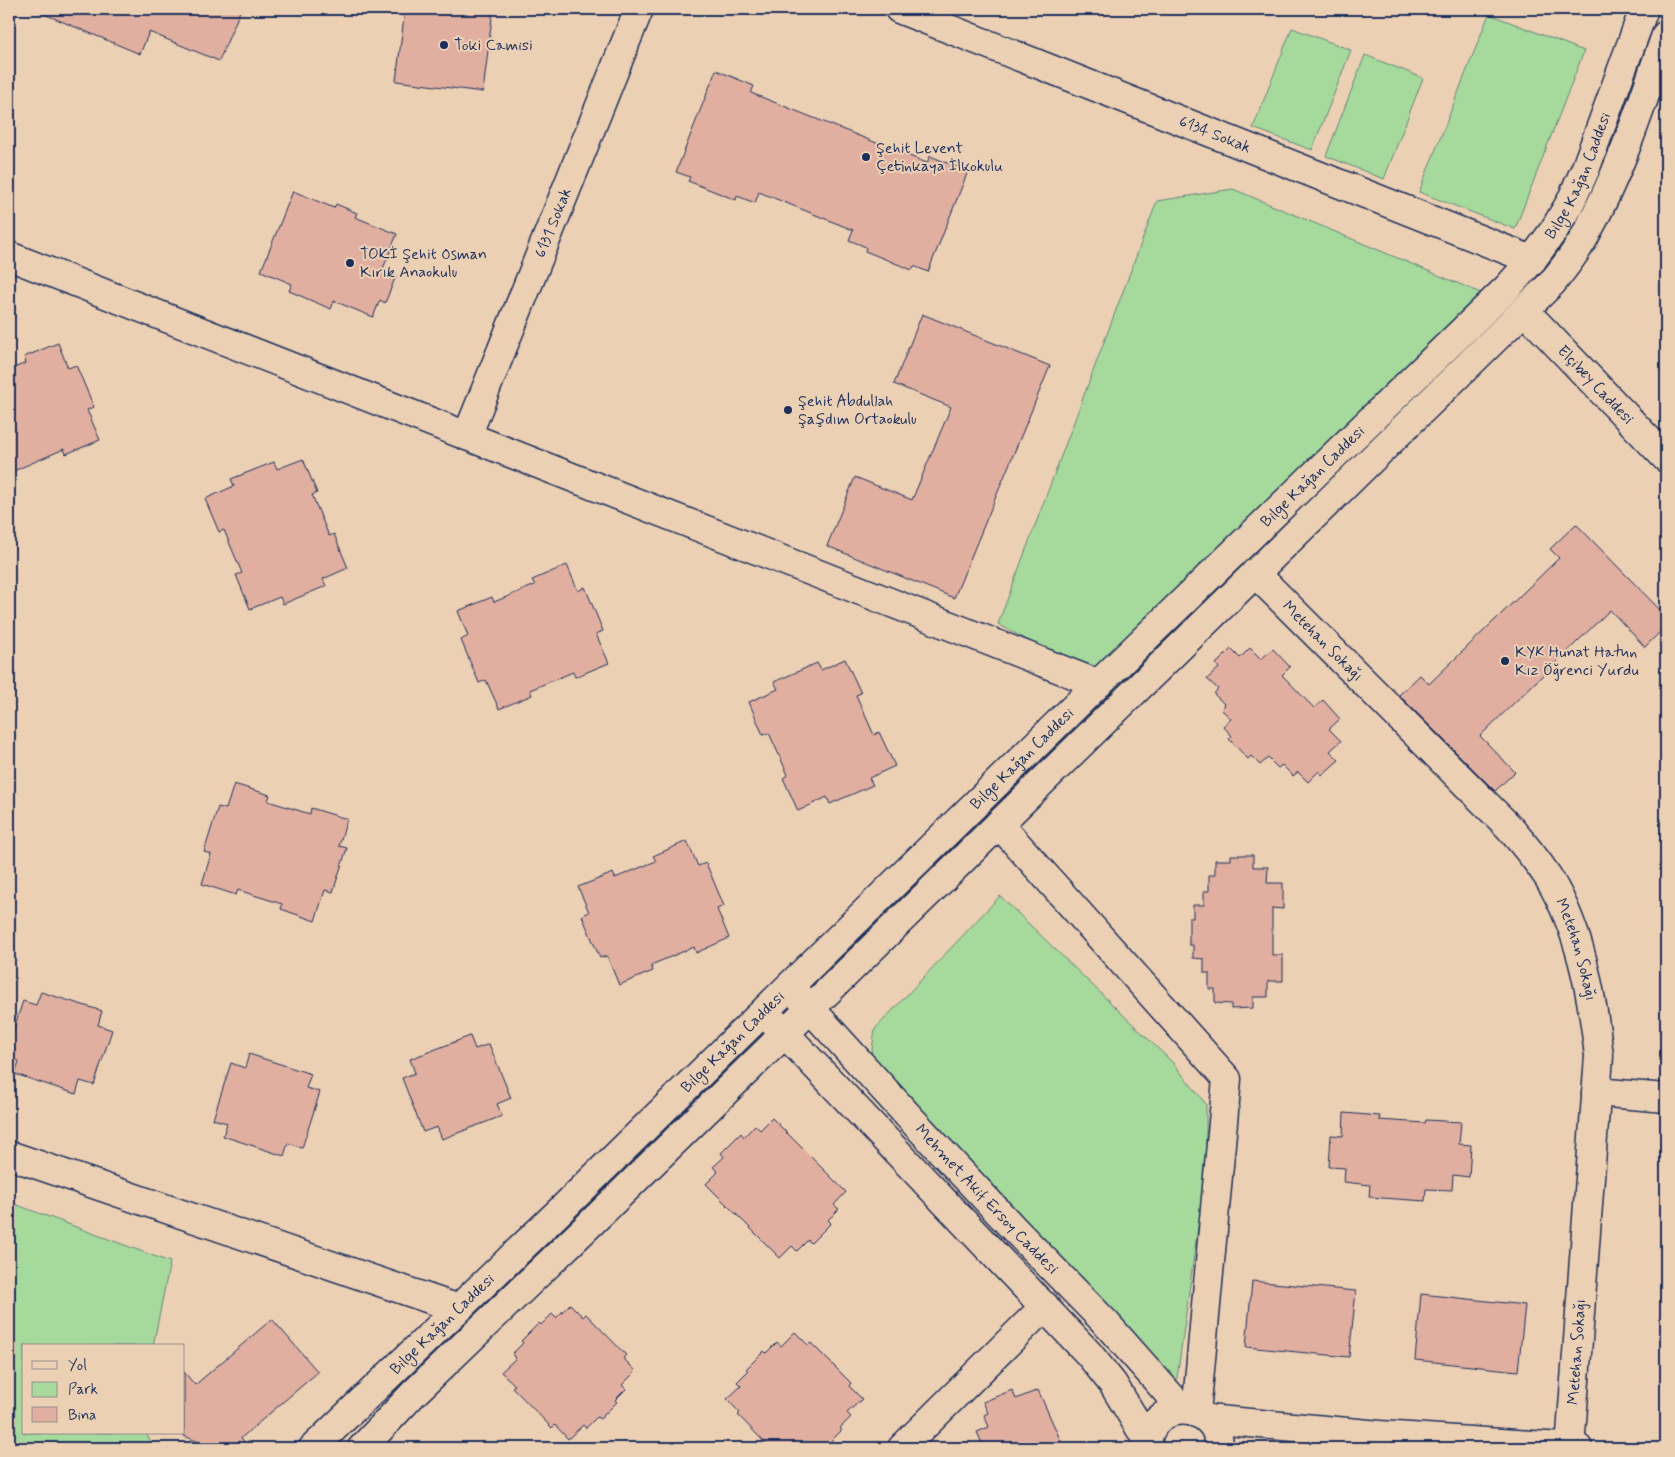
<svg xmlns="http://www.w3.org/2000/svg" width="1675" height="1457" font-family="Mynerve,sans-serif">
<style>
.green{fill:#a6da9c;stroke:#60847d}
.building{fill:#e0af9f;stroke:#1b2f5e}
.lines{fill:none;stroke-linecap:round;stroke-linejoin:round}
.street-casing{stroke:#1b2f5e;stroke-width:31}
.secondary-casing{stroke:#1b2f5e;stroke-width:31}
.street{stroke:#ecd0b3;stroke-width:28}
.secondary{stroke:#ecd0b3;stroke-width:28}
.poi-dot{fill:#1b2f5e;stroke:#ecd0b3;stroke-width:2}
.labels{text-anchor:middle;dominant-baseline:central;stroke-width:4;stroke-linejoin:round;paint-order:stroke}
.poi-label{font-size:16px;fill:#1b2f5e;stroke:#ecd0b3;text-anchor:start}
.street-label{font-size:16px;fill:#1b2f5e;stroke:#ecd0b3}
</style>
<rect width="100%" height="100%" fill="#ecd0b3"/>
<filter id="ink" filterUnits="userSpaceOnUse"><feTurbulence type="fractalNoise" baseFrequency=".02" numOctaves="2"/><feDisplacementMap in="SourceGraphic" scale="10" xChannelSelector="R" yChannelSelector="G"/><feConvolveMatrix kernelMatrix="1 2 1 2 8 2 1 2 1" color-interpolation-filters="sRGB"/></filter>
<g filter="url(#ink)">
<g class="green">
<path d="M 1489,14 L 1584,51 L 1515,229 L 1419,192 Z"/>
<path d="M 1292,28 L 1351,50 L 1312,150 L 1253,128 Z"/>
<path d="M 1365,55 L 1423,78 L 1384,179 L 1326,156 Z"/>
<path d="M 1233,189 L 1488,296 L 1093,676 L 998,624 L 1157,201 Z"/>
<path d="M 1000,896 L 1174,1064 L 1206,1104 L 1206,1169 L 1176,1385 L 870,1064 L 875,1029 Z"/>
<path d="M 9,1202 L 170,1262 L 153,1346 L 24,1346 L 24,1433 L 145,1433 L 156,1448 L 9,1448 Z"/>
</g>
<g class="building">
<path d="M 32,9 L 241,9 L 219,61 L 149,32 L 140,54 Z"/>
<path d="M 405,9 L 493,9 L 483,92 L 396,81 Z"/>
<path d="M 716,70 L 754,86 L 751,93 L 927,163 L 930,156 L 968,171 L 928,272 L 914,266 L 912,270 L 865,251 L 866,247 L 849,240 L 853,230 L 759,192 L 755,203 L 737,196 L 736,200 L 688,181 L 690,177 L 676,172 Z"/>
<path d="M 293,191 L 334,208 L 336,204 L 357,213 L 355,217 L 397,234 L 382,271 L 396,276 L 385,303 L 380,300 L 373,317 L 334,301 L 331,309 L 289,291 L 292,284 L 261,271 Z"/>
<path d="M 922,314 L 1050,366 L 954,598 L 827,546 L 855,477 L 912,500 L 951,407 L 894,384 Z"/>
<path d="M 58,343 L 68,368 L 76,365 L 94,407 L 87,410 L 100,440 L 66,454 L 64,449 L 9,473 L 9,370 L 26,363 L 24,357 Z"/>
<path d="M 303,459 L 317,493 L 312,495 L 329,536 L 334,534 L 348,568 L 323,579 L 326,586 L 283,604 L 280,597 L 250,609 L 236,575 L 242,573 L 224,530 L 219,532 L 205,499 L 234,486 L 231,479 L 274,462 L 277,469 Z"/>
<path d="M 1576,524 L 1666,616 L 1666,626 L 1645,647 L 1610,610 L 1480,736 L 1515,772 L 1495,791 L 1399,695 L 1420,675 L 1429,684 L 1559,558 L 1550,549 Z"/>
<path d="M 567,565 L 578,591 L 585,587 L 603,631 L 596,634 L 609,663 L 575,677 L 573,672 L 530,690 L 532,695 L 499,709 L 486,680 L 479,683 L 461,640 L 468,636 L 458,611 L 492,597 L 494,602 L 535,585 L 532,580 Z"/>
<path d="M 1250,648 L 1261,659 L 1273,649 L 1290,667 L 1282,675 L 1314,708 L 1323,700 L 1340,719 L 1329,729 L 1341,741 L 1330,751 L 1339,760 L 1322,775 L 1319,771 L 1308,782 L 1298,772 L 1293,776 L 1282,765 L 1278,768 L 1268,758 L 1260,765 L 1251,756 L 1248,759 L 1229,739 L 1232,736 L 1223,726 L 1231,719 L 1221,709 L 1225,705 L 1214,694 L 1218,689 L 1207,679 L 1219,668 L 1216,664 L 1231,649 L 1240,658 Z"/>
<path d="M 845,659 L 861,693 L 856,695 L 874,735 L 879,732 L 895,766 L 869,778 L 873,785 L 830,804 L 827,797 L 798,811 L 783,778 L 788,775 L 769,733 L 763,735 L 749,702 L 778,689 L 774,682 L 817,663 L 821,670 Z"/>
<path d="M 234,784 L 270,795 L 268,801 L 310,814 L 311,808 L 347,819 L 339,846 L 347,848 L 333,892 L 325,890 L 315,921 L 281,909 L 282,904 L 238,890 L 236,895 L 202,884 L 211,854 L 204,852 L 218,807 L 226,809 Z"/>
<path d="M 687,841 L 698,866 L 706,863 L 724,906 L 717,909 L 729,938 L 696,953 L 694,947 L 651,965 L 653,971 L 619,985 L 607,956 L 600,958 L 582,916 L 589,912 L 578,887 L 613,873 L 615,878 L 656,861 L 653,856 Z"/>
<path d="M 1231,855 L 1253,855 L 1253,867 L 1268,867 L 1267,883 L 1283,883 L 1283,909 L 1272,908 L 1272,955 L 1283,955 L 1283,981 L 1268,981 L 1268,997 L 1253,997 L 1253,1008 L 1231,1009 L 1231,1004 L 1215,1003 L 1215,989 L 1209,989 L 1209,973 L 1204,973 L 1204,959 L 1193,958 L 1193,945 L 1189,945 L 1189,918 L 1193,918 L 1193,905 L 1204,905 L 1204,891 L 1209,891 L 1209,875 L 1215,875 L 1215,860 L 1231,860 Z"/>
<path d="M 41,992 L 102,1011 L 98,1025 L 112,1030 L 94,1085 L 80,1081 L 76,1094 L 15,1074 L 19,1061 L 9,1058 L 9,1043 L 23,1001 L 36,1005 Z"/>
<path d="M 470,1036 L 475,1049 L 489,1044 L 511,1098 L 497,1104 L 502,1116 L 442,1139 L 437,1127 L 423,1132 L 402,1078 L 415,1073 L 410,1059 Z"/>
<path d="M 249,1054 L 311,1074 L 306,1088 L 320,1092 L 302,1148 L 288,1143 L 284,1156 L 223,1136 L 227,1123 L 213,1119 L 231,1063 L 245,1068 Z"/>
<path d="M 1344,1113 L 1380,1116 L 1379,1120 L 1425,1123 L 1426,1120 L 1461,1122 L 1459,1144 L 1471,1145 L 1469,1177 L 1453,1175 L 1452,1190 L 1426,1189 L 1425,1201 L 1369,1197 L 1370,1185 L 1344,1182 L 1345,1168 L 1329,1167 L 1331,1135 L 1343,1136 Z"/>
<path d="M 772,1118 L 846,1192 L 834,1205 L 839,1209 L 828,1220 L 831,1223 L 811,1243 L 808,1240 L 797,1251 L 792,1246 L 780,1258 L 706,1184 L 718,1172 L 713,1167 L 724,1157 L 721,1153 L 741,1133 L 744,1137 L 755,1125 L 760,1130 Z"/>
<path d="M 1252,1281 L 1356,1291 L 1349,1357 L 1246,1347 Z"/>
<path d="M 1421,1294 L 1525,1305 L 1518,1371 L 1415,1360 Z"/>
<path d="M 570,1304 L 583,1317 L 586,1314 L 626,1355 L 623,1358 L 636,1371 L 622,1385 L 626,1389 L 615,1400 L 617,1402 L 600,1419 L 597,1417 L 586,1428 L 583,1425 L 568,1439 L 555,1425 L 552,1428 L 512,1387 L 515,1385 L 501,1372 L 516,1358 L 512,1354 L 523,1343 L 521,1341 L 539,1323 L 541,1325 L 552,1314 L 556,1318 Z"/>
<path d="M 272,1319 L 318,1372 L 241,1438 L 250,1448 L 214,1448 L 184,1436 L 184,1372 L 195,1385 Z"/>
<path d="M 795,1332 L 808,1345 L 811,1343 L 851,1383 L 849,1386 L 862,1399 L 847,1413 L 851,1417 L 840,1428 L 842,1430 L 824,1448 L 770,1448 L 738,1415 L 740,1413 L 727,1399 L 741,1386 L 737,1382 L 748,1371 L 746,1369 L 764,1351 L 766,1353 L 777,1342 L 781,1346 Z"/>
<path d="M 1012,1390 L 1016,1399 L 1038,1390 L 1064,1448 L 984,1448 L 977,1432 L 989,1427 L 984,1415 L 988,1413 L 983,1402 Z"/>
</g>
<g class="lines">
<g class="street-casing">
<g id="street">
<path id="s1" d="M 899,9 L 1532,260"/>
<path d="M 9,256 L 1098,684"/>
<path id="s2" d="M 1525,311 L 1666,458"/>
<path id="s3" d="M 467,436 L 639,9"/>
<path id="s4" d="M 1255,573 L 1508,826 C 1522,842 1536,859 1548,877 C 1581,931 1592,995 1599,1056 L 1570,1448"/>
<path d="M 999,824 L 1227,1079 L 1196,1413"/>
<path d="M 1596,1092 L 1666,1098"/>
<path d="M 9,1155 L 459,1309"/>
<path d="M 902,1448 L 1045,1306"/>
</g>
</g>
<g class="secondary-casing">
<g id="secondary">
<path id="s5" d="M 798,995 L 912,1120 L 1015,1230 L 1105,1322 L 1183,1410"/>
<path d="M 772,1020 L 1089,1354 L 1113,1384 L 1147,1440"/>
<path d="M 1207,1419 L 1380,1435 L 1578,1448"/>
<path id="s6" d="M 313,1448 L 563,1208 L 1098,684 L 1507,288 L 1532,260 L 1554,230 L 1571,201 L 1585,170 L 1644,9"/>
<path d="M 362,1448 L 414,1393 L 588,1226 L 1552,283 C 1564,268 1576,253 1585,236 C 1620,173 1642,103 1666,35"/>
<path d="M 1147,1448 C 1147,1397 1220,1399 1219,1448"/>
</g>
</g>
<use href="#street" class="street"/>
<use href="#secondary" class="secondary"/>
</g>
</g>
<g class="poi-dot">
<circle cx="444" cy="45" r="5"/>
<circle cx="866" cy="157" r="5"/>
<circle cx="350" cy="263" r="5"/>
<circle cx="788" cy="410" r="5"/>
<circle cx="1505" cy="661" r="5"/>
</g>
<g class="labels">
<g class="poi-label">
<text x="454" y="45">Toki Camisi</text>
<text x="876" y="148">Şehit Levent<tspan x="876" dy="18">Çetinkaya İlkokulu</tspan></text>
<text x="360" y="254">TOKİ Şehit Osman<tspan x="360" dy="18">Kırık Anaokulu</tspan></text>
<text x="798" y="401">Şehit Abdullah<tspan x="798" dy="18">Şaşdım Ortaokulu</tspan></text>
<text x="1515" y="652">KYK Hunat Hatun<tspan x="1515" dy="18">Kız Öğrenci Yurdu</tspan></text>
</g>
<g class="street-label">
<text stroke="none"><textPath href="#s1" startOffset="340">6134 Sokak</textPath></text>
<text stroke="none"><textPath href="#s6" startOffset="1799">Bilge Kağan Caddesi</textPath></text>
<text stroke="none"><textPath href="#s3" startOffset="230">6131 Sokak</textPath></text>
<text stroke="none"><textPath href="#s2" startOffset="102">Elçibey Caddesi</textPath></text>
<text stroke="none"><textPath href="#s6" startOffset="1394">Bilge Kağan Caddesi</textPath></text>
<text stroke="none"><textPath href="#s4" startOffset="96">Metehan Sokağı</textPath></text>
<text stroke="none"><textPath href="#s6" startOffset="989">Bilge Kağan Caddesi</textPath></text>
<text stroke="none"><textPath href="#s4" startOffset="501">Metehan Sokağı</textPath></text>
<text stroke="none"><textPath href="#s6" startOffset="584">Bilge Kağan Caddesi</textPath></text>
<text stroke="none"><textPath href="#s5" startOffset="278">Mehmet Akif Ersoy Caddesi</textPath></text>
<text stroke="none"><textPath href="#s6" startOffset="179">Bilge Kağan Caddesi</textPath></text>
<text transform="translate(1577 1352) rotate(-86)">Metehan Sokağı</text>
</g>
</g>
<rect width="1675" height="1457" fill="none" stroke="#ecd0b3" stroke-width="30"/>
<rect x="15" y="15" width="1645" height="1427" fill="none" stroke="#1b2f5e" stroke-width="2" filter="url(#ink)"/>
<rect x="22" y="1344" width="162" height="90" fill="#ecd0b3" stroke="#989091"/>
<rect x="32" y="1361" width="25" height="8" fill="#ecd0b3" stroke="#989091"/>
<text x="68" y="1370" font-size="15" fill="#1b2f5e">Yol</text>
<rect x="32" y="1382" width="25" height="15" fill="#a6da9c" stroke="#989091"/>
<text x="68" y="1394" font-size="15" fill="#1b2f5e">Park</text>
<rect x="32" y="1407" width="25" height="15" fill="#e0af9f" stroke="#989091"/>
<text x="68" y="1420" font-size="15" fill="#1b2f5e">Bina</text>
</svg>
